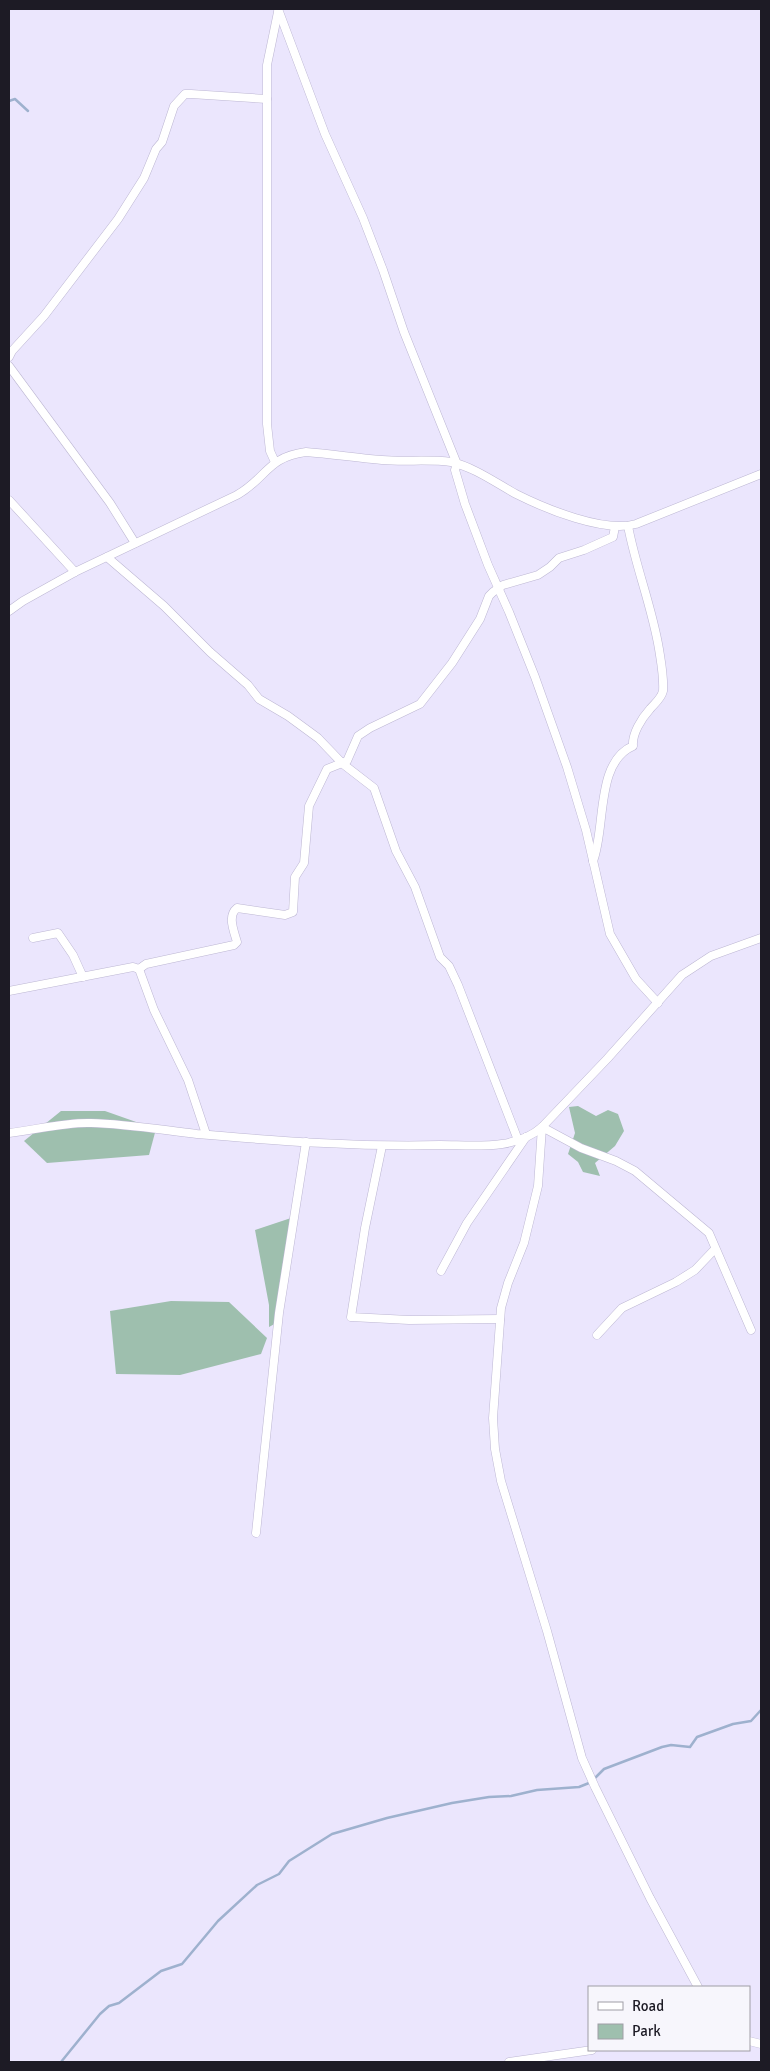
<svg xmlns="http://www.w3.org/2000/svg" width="770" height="2071" font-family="Signika,sans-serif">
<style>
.green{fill:#9ebfae}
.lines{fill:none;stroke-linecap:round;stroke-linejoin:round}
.stream{stroke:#9eb1ce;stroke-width:2.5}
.minor-casing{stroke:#bdb7d3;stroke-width:9}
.minor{stroke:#fff;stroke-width:8}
</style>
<rect width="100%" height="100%" fill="#ebe6fd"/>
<g class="green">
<path d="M 578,1106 L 596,1116 L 608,1110 L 618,1114 L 624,1131 L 615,1146 L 595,1163 L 600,1176 L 583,1172 L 578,1162 L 568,1154 L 575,1133 L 569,1107 Z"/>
<path d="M 61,1111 L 105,1111 L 156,1129 L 149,1155 L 47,1163 L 24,1141 Z"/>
<path d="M 294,1217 L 278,1322 L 269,1327 L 269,1305 L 255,1230 Z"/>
<path d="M 171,1301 L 229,1302 L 267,1338 L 261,1354 L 180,1375 L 116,1374 L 110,1311 Z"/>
</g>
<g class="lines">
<g class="stream">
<path d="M 9,101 L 15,99 L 28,111"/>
<path d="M 594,1779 L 604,1769 L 662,1747 L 671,1745 L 690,1747 L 697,1737 L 733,1724 L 751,1721 L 761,1710"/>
<path d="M 61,2062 L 100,2014 L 109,2006 L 119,2003 L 161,1971 L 182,1964 L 218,1921 L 257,1885 L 279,1874 L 289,1861 L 332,1834 L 387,1818 L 452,1803 L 489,1797 L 511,1796 L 537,1790 L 579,1787 L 589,1783"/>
</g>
<g class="minor-casing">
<g id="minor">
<path d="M 278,9 L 325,134 L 363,218 L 383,270 L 404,332 L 457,464 L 455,470 L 465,504 L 488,565 L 509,612 L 535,677 L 567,767 L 586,830 L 610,934 L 636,979 L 658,1003"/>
<path d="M 9,357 L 12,351 L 44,316 L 118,219 L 144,178 L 156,149 L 162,142 L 174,106 L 185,94 L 191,94 L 267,99"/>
<path d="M 9,366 L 110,503 L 135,543"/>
<path d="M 275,462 L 270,451 L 267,424 L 267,65 L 278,12"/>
<path d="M 9,500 L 75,572"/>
<path d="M 107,557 L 164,606 L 210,652 L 248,685 L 259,699 L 288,716 L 318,738 L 343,764 L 374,788 L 396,851 L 415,887 L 440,957 L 449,966 L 458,985 L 518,1140"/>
<path d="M 9,611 L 23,601 L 75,572 L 237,495 C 267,478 267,457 306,452 C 332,454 357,458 382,460 C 405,462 429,459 451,462 C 474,467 496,483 516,494 C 546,509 604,533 636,524 L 761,474"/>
<path d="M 593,861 C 606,829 595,762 633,746 C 632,734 641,719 650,709 C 655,703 661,699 663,691 C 664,677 661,662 659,649 C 652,607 636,568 628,526"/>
<path d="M 33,938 L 58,933 L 73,955 L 83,977"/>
<path d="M 139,969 L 146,964 L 234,945 L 237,942 C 234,931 227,916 237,908 L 285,915 L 293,912 L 295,877 L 304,863 L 309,806 L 327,769 L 347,761 L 358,736 L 370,728 L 420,704 L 452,663 L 480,619 L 489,596 L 493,592 L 503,585 L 538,575 L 550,567 L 559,558 L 584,550 L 613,537 L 615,527"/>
<path d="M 9,991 L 133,967 L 139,969 L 154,1010 L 188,1080 L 206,1134"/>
<path d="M 9,1133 C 36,1130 64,1122 91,1123 C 127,1124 162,1130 197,1134 C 278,1141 359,1147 440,1145 C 473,1145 515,1151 542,1127 L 607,1059 L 682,975 L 711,956 L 761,938"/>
<path d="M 382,1146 L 365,1228 L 351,1317 L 409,1320 L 500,1319"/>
<path d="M 441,1271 L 467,1223 L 526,1137"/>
<path d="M 597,1335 L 622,1308 L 676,1282 L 695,1270 L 715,1249"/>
<path d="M 256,1533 L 279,1313 L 306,1142"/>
<path d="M 698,1987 L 650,1898 L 595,1787 L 582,1758 L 547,1631 L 501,1481 L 495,1449 L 493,1418 L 501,1308 L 508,1283 L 524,1243 L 538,1186 L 542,1127 L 581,1148 L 616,1161 L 635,1171 L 709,1233 L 751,1330"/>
<path d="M 749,2041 L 761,2044"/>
<path d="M 509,2062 L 592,2050"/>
</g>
</g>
<use href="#minor" class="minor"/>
</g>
<rect width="770" height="2071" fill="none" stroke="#1d1b25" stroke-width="20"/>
<rect x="588" y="1986" width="162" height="65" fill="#f7f6fc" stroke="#a09ea6"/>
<rect x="598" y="2002" width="25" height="8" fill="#ffffff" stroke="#a09ea6"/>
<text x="632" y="2011" font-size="15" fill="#1d1b25">Road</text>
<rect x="598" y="2024" width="25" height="15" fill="#9ebfae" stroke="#a09ea6"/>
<text x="632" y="2036" font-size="15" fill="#1d1b25">Park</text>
</svg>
